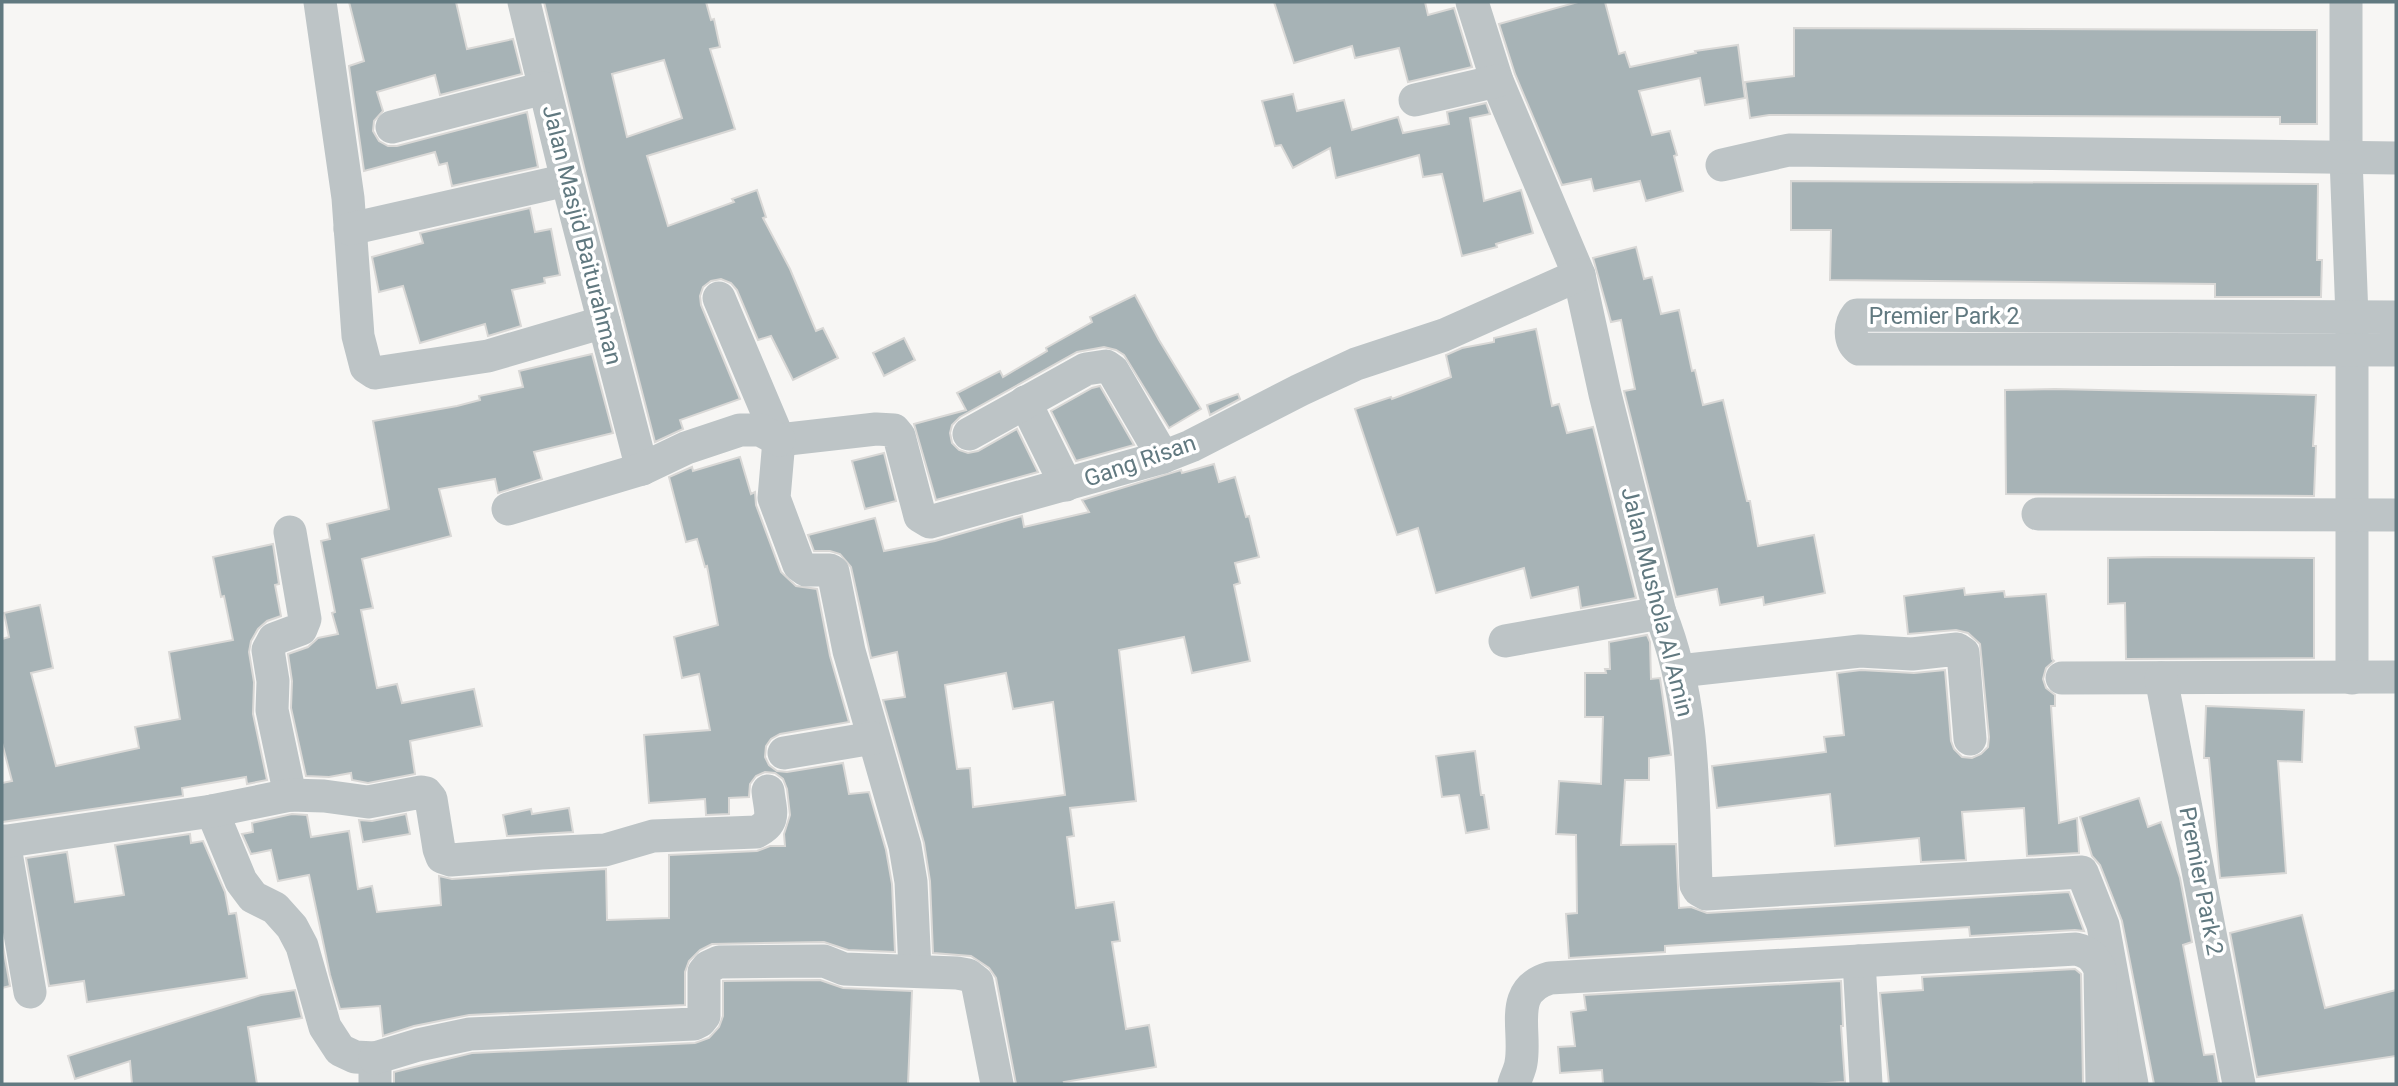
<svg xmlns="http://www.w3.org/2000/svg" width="2398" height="1086" font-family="Roboto,sans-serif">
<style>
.building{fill:#a7b3b6;stroke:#d9d8d6;stroke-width:2;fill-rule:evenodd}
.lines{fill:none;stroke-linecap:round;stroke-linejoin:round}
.street{stroke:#bdc4c6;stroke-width:33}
.labels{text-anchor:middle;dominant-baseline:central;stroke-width:7;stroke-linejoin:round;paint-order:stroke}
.street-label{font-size:23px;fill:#617980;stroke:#fff}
</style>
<rect width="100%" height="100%" fill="#f7f6f4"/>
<g class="building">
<path d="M 349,2 L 456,2 L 467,49 L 513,39 L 522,74 L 440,95 L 435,75 L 377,92 L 383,111 L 374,121 L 373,131 L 379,141 L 388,146 L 397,146 L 527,112 L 538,167 L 452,186 L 447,163 L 439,165 L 435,152 L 364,171 L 349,66 L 364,61 Z"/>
<path d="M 544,2 L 706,2 L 711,20 L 714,19 L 720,47 L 710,49 L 735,129 L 647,156 L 668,226 L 734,202 L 732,199 L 757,190 L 766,217 L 763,218 L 790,269 L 816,331 L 823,328 L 838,358 L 793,380 L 771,336 L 758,340 L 737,290 L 731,283 L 721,279 L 711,281 L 703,287 L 700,296 L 701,305 L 740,399 L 680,420 L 683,429 L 655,442 L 586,175 ZM 664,60 L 682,118 L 627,137 L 612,74 Z"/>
<path d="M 1274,2 L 1425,2 L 1428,15 L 1454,8 L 1472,67 L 1408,82 L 1399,48 L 1355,58 L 1352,46 L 1294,63 Z"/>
<path d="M 1578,2 L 1605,2 L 1619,54 L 1625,52 L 1630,67 L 1696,53 L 1695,51 L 1738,45 L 1745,98 L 1705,105 L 1700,78 L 1639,91 L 1652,135 L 1670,131 L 1677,155 L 1674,156 L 1683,191 L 1646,201 L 1640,181 L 1594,191 L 1591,179 L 1562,185 L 1515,74 L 1499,24 Z"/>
<path d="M 1794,28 L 2317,30 L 2317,124 L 2280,124 L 2280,117 L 1769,115 L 1750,118 L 1745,82 L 1794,76 Z"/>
<path d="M 1293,94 L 1297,111 L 1344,100 L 1352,130 L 1398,117 L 1403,133 L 1449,124 L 1447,112 L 1486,103 L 1490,114 L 1470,118 L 1484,201 L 1521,190 L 1533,233 L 1496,244 L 1497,247 L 1462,256 L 1442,174 L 1423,177 L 1419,155 L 1336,178 L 1330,148 L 1293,168 L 1281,145 L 1275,146 L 1262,101 Z"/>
<path d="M 1791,181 L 2318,184 L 2317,260 L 2322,260 L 2321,297 L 2215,297 L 2215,284 L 1830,280 L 1831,230 L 1791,230 Z"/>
<path d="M 530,208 L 535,232 L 551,229 L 560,275 L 544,278 L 545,283 L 512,290 L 521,326 L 488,336 L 485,324 L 420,343 L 403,286 L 379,292 L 372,257 L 423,243 L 420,233 Z"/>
<path d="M 1636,247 L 1644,279 L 1652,277 L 1661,314 L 1679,310 L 1692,371 L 1695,370 L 1703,405 L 1723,400 L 1747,501 L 1750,501 L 1758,546 L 1814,535 L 1825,593 L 1764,605 L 1763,597 L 1720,605 L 1717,589 L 1676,597 L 1624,391 L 1635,389 L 1621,320 L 1611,322 L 1593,258 Z"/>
<path d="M 1135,295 L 1159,340 L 1201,409 L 1169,428 L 1124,355 L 1116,350 L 1104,347 L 1077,352 L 960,417 L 952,425 L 950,433 L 952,443 L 959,450 L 968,453 L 978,451 L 1017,429 L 1038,472 L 936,500 L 914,424 L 966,410 L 957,393 L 1000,371 L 1003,377 L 1047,351 L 1046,348 L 1092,322 L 1090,317 Z"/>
<path d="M 1536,329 L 1552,406 L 1559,404 L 1567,433 L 1593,427 L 1636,598 L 1581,608 L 1578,587 L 1531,598 L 1524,568 L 1436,593 L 1418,528 L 1397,535 L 1355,409 L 1391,397 L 1392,399 L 1451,377 L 1446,355 L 1462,348 L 1494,342 L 1494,338 Z"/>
<path d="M 904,338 L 915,360 L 884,376 L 873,353 Z"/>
<path d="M 592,354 L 613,433 L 534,452 L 542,479 L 498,493 L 495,479 L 439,489 L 451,536 L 362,559 L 373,608 L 361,610 L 377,688 L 397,684 L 402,703 L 474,689 L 482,726 L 410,741 L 415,774 L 368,783 L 352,780 L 351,773 L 329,777 L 306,776 L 291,708 L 292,681 L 288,654 L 308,647 L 318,638 L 338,634 L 332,613 L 335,612 L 321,541 L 330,539 L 327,524 L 389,509 L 373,421 L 457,406 L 480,400 L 479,396 L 523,387 L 519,371 Z"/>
<path d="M 1100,386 L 1134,445 L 1076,461 L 1051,411 L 1092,388 Z"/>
<path d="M 2055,389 L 2316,395 L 2313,446 L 2316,446 L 2314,496 L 2006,494 L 2005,390 Z"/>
<path d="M 1238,394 L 1240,399 L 1210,415 L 1207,405 Z"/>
<path d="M 884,453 L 896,501 L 865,509 L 852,461 Z"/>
<path d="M 740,457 L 751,494 L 755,492 L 756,505 L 781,572 L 796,586 L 817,589 L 830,656 L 849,722 L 780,734 L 771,739 L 766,746 L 765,757 L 769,765 L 777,771 L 787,772 L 843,763 L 849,794 L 869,792 L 886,850 L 892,884 L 895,952 L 848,950 L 824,942 L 712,944 L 700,950 L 689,961 L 685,972 L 685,1005 L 469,1015 L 414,1026 L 383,1036 L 380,1006 L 340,1009 L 330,975 L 309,875 L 278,881 L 271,850 L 251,854 L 242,834 L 253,832 L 252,823 L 292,814 L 307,815 L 311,837 L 349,831 L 358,889 L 372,886 L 377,912 L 441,905 L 439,876 L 452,879 L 606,869 L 607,920 L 669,918 L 669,855 L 757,851 L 770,846 L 785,846 L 784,834 L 790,815 L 787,789 L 783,779 L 775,773 L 765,772 L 756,776 L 750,784 L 749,797 L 729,798 L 729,814 L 706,815 L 705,799 L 649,803 L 644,735 L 710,730 L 699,674 L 682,678 L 674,637 L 718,625 L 707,566 L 705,567 L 697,539 L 686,542 L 669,477 L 692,467 L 693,471 Z"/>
<path d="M 1214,464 L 1219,482 L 1235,477 L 1246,517 L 1249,516 L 1259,557 L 1235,563 L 1240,583 L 1234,585 L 1250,661 L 1192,673 L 1184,637 L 1119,650 L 1136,801 L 1070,808 L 1074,836 L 1067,837 L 1076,908 L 1114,902 L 1120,941 L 1112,942 L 1126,1029 L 1149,1025 L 1156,1067 L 1064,1082 L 1065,1084 L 1016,1084 L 996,978 L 989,968 L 971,956 L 933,953 L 930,881 L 924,843 L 883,700 L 905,697 L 897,652 L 871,658 L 851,567 L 840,554 L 830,551 L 814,551 L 808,535 L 875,518 L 884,551 L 935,541 L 1022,516 L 1024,527 L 1089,512 L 1082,500 L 1181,470 L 1182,473 ZM 1006,673 L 1013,709 L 1053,702 L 1065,795 L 973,807 L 970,768 L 957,769 L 945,685 Z"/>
<path d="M 273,544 L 279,584 L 275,585 L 281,616 L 267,621 L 258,629 L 251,641 L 249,652 L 254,682 L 253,714 L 267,780 L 247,784 L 246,777 L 182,788 L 183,796 L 2,822 L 2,783 L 12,781 L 2,743 L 2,639 L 9,637 L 4,613 L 40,605 L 53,668 L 31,673 L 56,766 L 139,748 L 135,727 L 180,719 L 169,652 L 233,640 L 224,596 L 221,597 L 213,557 Z"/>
<path d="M 2154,557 L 2314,558 L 2314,658 L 2126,659 L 2125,603 L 2108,604 L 2108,558 Z"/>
<path d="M 1964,588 L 1965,595 L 2004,591 L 2005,597 L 2046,594 L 2052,659 L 2054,661 L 2046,668 L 2043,679 L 2046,688 L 2055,695 L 2055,706 L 2051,706 L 2059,823 L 2077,818 L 2079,853 L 2027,856 L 2024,808 L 1962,812 L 1966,860 L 1921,862 L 1919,838 L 1835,846 L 1830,794 L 1717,808 L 1712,766 L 1826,752 L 1824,737 L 1844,735 L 1837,673 L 1861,670 L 1914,673 L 1945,670 L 1951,741 L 1954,749 L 1962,757 L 1972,758 L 1981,754 L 1988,747 L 1989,737 L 1980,644 L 1968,633 L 1956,630 L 1908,634 L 1904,596 Z"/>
<path d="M 1647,635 L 1650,642 L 1651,679 L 1660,678 L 1671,755 L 1649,758 L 1649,780 L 1625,780 L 1621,845 L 1676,844 L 1679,908 L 1691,907 L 1707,913 L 2069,892 L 2084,931 L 2075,930 L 1970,936 L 1969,927 L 1665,946 L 1665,952 L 1569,958 L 1566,914 L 1577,913 L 1576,835 L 1556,834 L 1559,781 L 1601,784 L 1603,717 L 1585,717 L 1585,673 L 1606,673 L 1605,669 L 1610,669 L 1609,642 Z"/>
<path d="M 2206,706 L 2304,710 L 2302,762 L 2278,761 L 2286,873 L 2220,878 L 2209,758 L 2204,758 Z"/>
<path d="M 1475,751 L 1481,795 L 1484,795 L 1489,829 L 1466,833 L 1459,795 L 1442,797 L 1436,756 Z"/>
<path d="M 2139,798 L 2148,827 L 2161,822 L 2180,878 L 2192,942 L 2183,945 L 2204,1055 L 2214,1054 L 2219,1083 L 2154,1084 L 2122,921 L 2100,865 L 2092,856 L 2080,817 Z"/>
<path d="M 569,808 L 573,832 L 507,836 L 503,815 L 531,809 L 532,814 Z"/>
<path d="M 406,814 L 410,834 L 363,842 L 359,820 L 372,821 Z"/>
<path d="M 190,834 L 191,843 L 203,841 L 225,892 L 229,914 L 236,913 L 247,978 L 87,1002 L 84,981 L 49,986 L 26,858 L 67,852 L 75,902 L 124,895 L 115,845 Z"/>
<path d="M 2302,915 L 2325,1008 L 2396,990 L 2396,1056 L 2257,1077 L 2230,933 Z"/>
<path d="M 2,941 L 10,986 L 2,988 Z"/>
<path d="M 2075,969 L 2081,974 L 2083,1084 L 1889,1084 L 1880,993 L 1923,990 L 1922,977 Z"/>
<path d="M 820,980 L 843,988 L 912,991 L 908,1084 L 394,1084 L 394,1072 L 472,1053 L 695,1043 L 709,1038 L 719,1027 L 723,1016 L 723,981 Z"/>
<path d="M 1841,981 L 1843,1026 L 1841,1026 L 1845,1082 L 1810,1084 L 1603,1084 L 1602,1070 L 1560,1073 L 1558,1047 L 1575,1046 L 1571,1012 L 1586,1010 L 1584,995 Z"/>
<path d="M 295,990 L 302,1018 L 248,1027 L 257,1084 L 132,1084 L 130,1061 L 75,1079 L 68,1056 L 261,995 Z"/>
</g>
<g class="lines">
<g class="street">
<path d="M 320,2 L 348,198 L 358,336 L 366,367 L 375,373 L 488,356 L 604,322"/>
<path d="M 524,2 L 567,180 L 642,469"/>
<path d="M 1472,2 L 1497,81 L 1579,275 L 1605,394 L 1660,613 C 1695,699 1693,793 1696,885 L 1699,890 L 1706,894 L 2082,872 L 2103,925 L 2132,1084"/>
<path d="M 2346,2 L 2346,158 L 2352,317 L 2352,678"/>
<path d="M 1415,100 L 1497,81"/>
<path d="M 392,127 L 544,88"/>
<path d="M 1722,165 L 1789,150 L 2396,158"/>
<path d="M 350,229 L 567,180"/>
<path d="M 719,298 L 779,440 L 774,498 L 799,565 L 806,570 L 830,570 L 833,572 L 849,651 L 905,846 L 911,882 L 915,970"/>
<path d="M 2396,317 L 1857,315 C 1849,325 1849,341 1859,349 L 2396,350"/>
<path d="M 1025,402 L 1066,485"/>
<path d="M 969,434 L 1086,369 L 1106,366 L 1113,371 L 1163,457"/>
<path d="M 779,440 L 876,429 L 894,430 L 899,436 L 920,516 L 930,522 L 1163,457 L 1191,446 L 1300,390 L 1356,364 L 1444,335 L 1579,275"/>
<path d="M 508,509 L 642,469 L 686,448 L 740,430 L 760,430 L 779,440"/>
<path d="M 2038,514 L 2396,515"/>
<path d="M 1505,641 L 1660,613"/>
<path d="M 1679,671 L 1860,651 L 1912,654 L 1957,649 L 1963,653 L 1970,739"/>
<path d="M 2062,678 L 2396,677"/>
<path d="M 2161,678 L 2239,1084"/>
<path d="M 784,753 L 873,738"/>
<path d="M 290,795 L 272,710 L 273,681 L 268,650 L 274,639 L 301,629 L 305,619 L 290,532"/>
<path d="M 212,811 L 241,881 L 253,897 L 275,908 L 292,927 L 302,946 L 325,1027 L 340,1050 L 355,1057 L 375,1058 L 375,1084"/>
<path d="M 4,841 L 30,992"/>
<path d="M 2,842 L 212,811 L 290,795 L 324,796 L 368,802 L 421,792 L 426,793 L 431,799 L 439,849 L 442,857 L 451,860 L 541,853 L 605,850 L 653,836 L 756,832 C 777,822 770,811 768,791"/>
<path d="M 1859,961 L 1866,1084"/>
<path d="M 375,1058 L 418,1045 L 470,1034 L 694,1024 L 700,1021 L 704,1016 L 704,972 L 708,967 L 719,962 L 824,961 L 844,969 L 957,973 L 968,975 L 977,982 L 997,1084"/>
<path d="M 1514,1084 C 1516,1077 1520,1070 1521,1063 C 1527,1030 1507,990 1550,978 L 2076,949 C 2089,952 2094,957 2100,969 L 2102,1084"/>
</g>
</g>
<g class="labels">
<g class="street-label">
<text transform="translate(582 235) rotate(76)">Jalan Masjid Baiturahman</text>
<text x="1944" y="316">Premier Park 2</text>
<text transform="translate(1140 461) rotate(-19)">Gang Risan</text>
<text transform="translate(1657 602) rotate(76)">Jalan Mushola Al Amin</text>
<text transform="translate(2201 881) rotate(79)">Premier Park 2</text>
</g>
</g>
<rect width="2398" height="1086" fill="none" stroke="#617980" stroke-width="7"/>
</svg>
